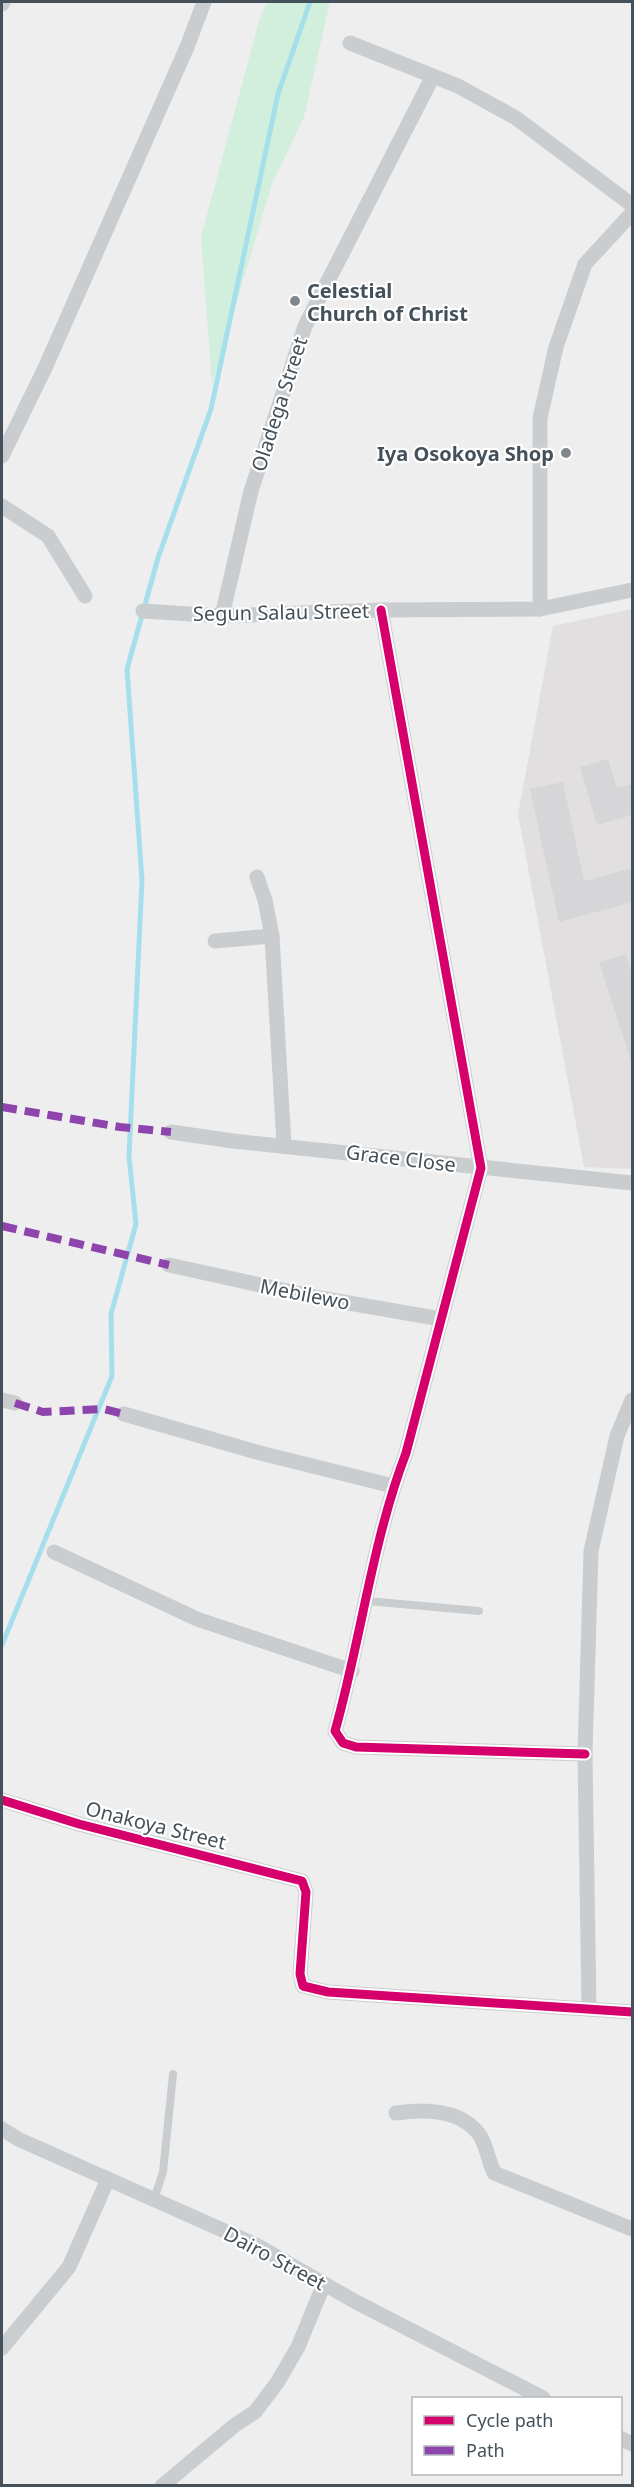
<svg xmlns="http://www.w3.org/2000/svg" width="634" height="2487" font-family="'Noto Sans',sans-serif">
<style>
.education{fill:#e1dfe0}
.green{fill:#d2eedc}
.lines{fill:none;stroke-linecap:round;stroke-linejoin:round}
.stream{stroke:#a6dfec;stroke-width:5}
.building{fill:#d6d6d8}
.service{stroke:#cacdcf;stroke-width:8}
.minor{stroke:#cacdcf;stroke-width:15}
.quiet{stroke:#8e44ad;stroke-width:8;stroke-dasharray:15 8;stroke-linecap:butt}
.cycleway-casing{stroke:#fff;stroke-width:13}
.cycleway{stroke:#d6006c;stroke-width:9}
.poi-dot{fill:#80888e;stroke:#fff;stroke-width:2}
.labels{text-anchor:middle;dominant-baseline:central;stroke-width:4.5;stroke-linejoin:round;paint-order:stroke}
.poi-label{font-size:20px;font-weight:bold;fill:#45515a;stroke:#fff;text-anchor:start}
.street-label{font-size:20px;fill:#45515a;stroke:#fff}
</style>
<rect width="100%" height="100%" fill="#efeeee"/>
<path class="education" d="M 632,609 L 632,1169 L 584,1167 L 518,814 L 553,626 Z"/>
<path class="green" d="M 267,2 L 330,2 L 304,117 L 272,184 L 212,385 L 201,237 L 259,21 Z"/>
<g class="lines">
<path class="stream" d="M 2,1645 L 112,1376 L 111,1314 L 136,1224 L 129,1156 L 142,880 L 127,669 L 158,558 L 211,409 L 278,94 L 310,2"/>
</g>
<g class="building">
<path d="M 608,759 L 617,788 L 632,784 L 632,815 L 597,825 L 580,767 Z"/>
<path d="M 563,782 L 584,881 L 632,868 L 632,902 L 559,922 L 530,789 Z"/>
<path d="M 626,954 L 632,973 L 632,1064 L 599,962 Z"/>
</g>
<g class="lines">
<g class="service">
<path d="M 367,1601 L 479,1611"/>
<path d="M 154,2199 L 163,2172 L 173,2074"/>
</g>
<g class="minor">
<path d="M 2,4 L 3,2"/>
<path d="M 350,43 L 458,86 L 516,118 L 632,205"/>
<path d="M 2,456 L 45,368 L 187,47 L 204,2"/>
<path d="M 2,506 L 48,536 L 85,596"/>
<path d="M 540,609 L 540,418 L 556,347 L 585,264 L 632,213"/>
<path d="M 381,610 L 481,1168 L 406,1453 C 372,1542 361,1639 335,1731 L 343,1743 L 356,1747 L 585,1754"/>
<path d="M 143,611 L 222,616 L 381,610 L 540,609 L 632,590"/>
<path d="M 222,616 L 251,491 L 305,326 L 433,76"/>
<path d="M 257,877 L 265,900 L 272,936"/>
<path d="M 215,941 L 272,936 L 284,1145"/>
<path d="M 171,1132 L 233,1141 L 632,1183"/>
<path d="M 169,1265 L 320,1298 L 441,1319"/>
<path d="M 2,1400 L 15,1403"/>
<path d="M 124,1414 L 260,1453 L 393,1486"/>
<path d="M 54,1552 L 197,1619 L 352,1671"/>
<path d="M 2,1800 L 79,1824 L 302,1881 L 306,1892 L 300,1974 L 303,1986 L 328,1992 L 632,2012"/>
<path d="M 589,2008 L 585,1754 L 591,1551 L 617,1436 L 632,1400"/>
<path d="M 396,2113 C 423,2109 460,2109 479,2134 C 486,2144 489,2162 494,2173 L 632,2229"/>
<path d="M 2,2129 L 18,2139 L 256,2245 L 356,2302 L 543,2398"/>
<path d="M 2,2348 L 69,2267 L 108,2179"/>
<path d="M 620,2438 L 632,2444"/>
<path d="M 162,2486 L 235,2425 L 255,2412 L 277,2383 L 298,2347 L 324,2284"/>
</g>
<g class="quiet">
<path d="M 2,1107 L 120,1127 L 171,1132"/>
<path d="M 2,1226 L 169,1265"/>
<path d="M 15,1403 L 43,1412 L 104,1409 L 124,1414"/>
</g>
<g class="cycleway-casing">
<g id="cycleway">
<path d="M 381,610 L 481,1168 L 406,1453 C 372,1542 361,1639 335,1731 L 343,1743 L 356,1747 L 585,1754"/>
<path d="M 2,1800 L 79,1824 L 302,1881 L 306,1892 L 300,1974 L 303,1986 L 328,1992 L 632,2012"/>
</g>
</g>
<use href="#cycleway" class="cycleway"/>
</g>
<g class="poi-dot">
<circle cx="295" cy="301" r="6"/>
<circle cx="566" cy="453" r="6"/>
</g>
<g class="labels">
<g class="poi-label">
<text x="307" y="290">Celestial<tspan x="307" dy="23">Church of Christ</tspan></text>
<text x="554" y="453" text-anchor="end">Iya Osokoya Shop</text>
</g>
<g class="street-label">
<text transform="translate(279 404) rotate(-72)">Oladega Street</text>
<text transform="translate(281 612) rotate(-1)">Segun Salau Street</text>
<text transform="translate(401 1158) rotate(7)">Grace Close</text>
<text transform="translate(305 1294) rotate(11)">Mebilewo</text>
<text transform="translate(156 1825) rotate(14)">Onakoya Street</text>
<text transform="translate(275 2258) rotate(28)">Dairo Street</text>
</g>
</g>
<rect width="634" height="2487" fill="none" stroke="#45515a" stroke-width="6"/>
<rect x="412" y="2397" width="210" height="78" fill="#ffffff" stroke="#b5b9bd" stroke-width="1.5"/>
<rect x="424" y="2416" width="30" height="9" fill="#d6006c" stroke="#b5b9bd" stroke-width="1.5"/>
<text x="466" y="2427" font-size="18" fill="#45515a">Cycle path</text>
<rect x="424" y="2446" width="30" height="9" fill="#8e44ad" stroke="#b5b9bd" stroke-width="1.5"/>
<text x="466" y="2457" font-size="18" fill="#45515a">Path</text>
</svg>
